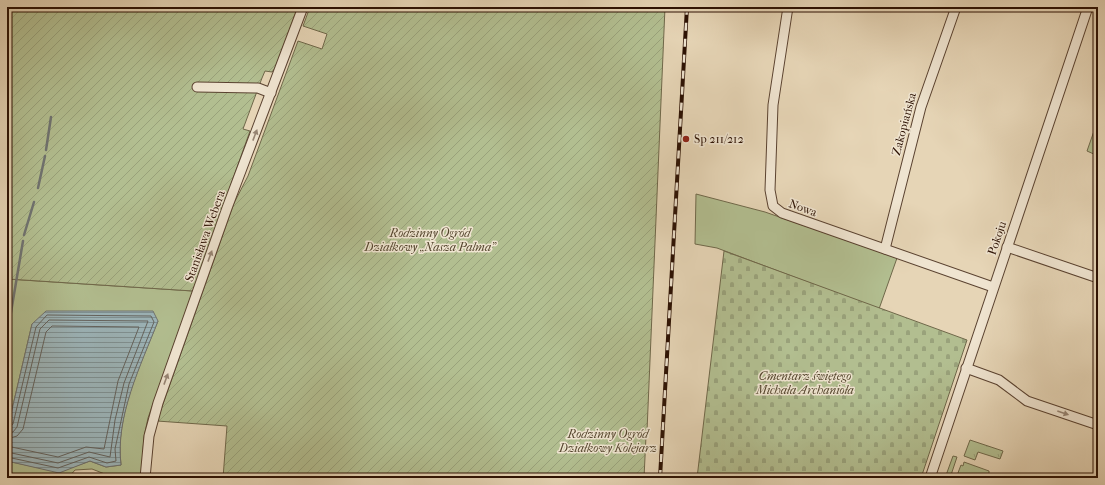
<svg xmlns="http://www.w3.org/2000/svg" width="1105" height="485" font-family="'IM FELL French Canon',serif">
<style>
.grass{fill:#b2be90;stroke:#6f684a}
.cemetery{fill:url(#cemetery-stones);stroke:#6f684a}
.park{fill:url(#park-tufts);stroke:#6f684a}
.garden{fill:url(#garden-furrows);stroke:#6f684a}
.water{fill:url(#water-rules);stroke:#6f7371}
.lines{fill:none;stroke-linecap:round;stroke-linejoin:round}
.shore{stroke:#64635e;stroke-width:1}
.stream{stroke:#6f7371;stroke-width:2.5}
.minor-casing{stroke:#5a4230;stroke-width:11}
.minor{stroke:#efe4d0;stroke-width:9}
.rail-casing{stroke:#2c1103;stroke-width:4}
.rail{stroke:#efe4d0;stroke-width:2.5;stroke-dasharray:8;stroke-linecap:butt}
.oneway{fill:#978574}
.poi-dot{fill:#8f2418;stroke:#efe4d0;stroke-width:1.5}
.labels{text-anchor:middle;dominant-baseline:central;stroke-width:3;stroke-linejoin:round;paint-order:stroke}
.street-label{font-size:12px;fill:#2c1103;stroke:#efe4d0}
.poi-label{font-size:12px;fill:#2c1103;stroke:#efe4d0;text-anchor:start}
.park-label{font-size:12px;font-style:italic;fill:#54452d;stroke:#efe4d0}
</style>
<defs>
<pattern id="cemetery-stones" width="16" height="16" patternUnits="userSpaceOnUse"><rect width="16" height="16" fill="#b2be90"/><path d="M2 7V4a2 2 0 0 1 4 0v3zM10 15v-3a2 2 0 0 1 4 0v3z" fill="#99a27b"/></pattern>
<pattern id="park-tufts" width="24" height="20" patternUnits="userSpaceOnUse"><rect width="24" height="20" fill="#b2be90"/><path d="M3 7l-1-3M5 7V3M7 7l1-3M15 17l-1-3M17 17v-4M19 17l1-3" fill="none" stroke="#99a27b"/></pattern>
<pattern id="garden-furrows" width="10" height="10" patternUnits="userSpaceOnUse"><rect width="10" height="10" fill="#b2be90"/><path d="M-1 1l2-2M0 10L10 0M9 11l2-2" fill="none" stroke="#99a27b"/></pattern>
<pattern id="water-rules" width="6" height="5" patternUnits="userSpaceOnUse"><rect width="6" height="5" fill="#9cb5ba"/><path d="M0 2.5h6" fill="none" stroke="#7f9295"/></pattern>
</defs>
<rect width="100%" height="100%" fill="#e6d5b6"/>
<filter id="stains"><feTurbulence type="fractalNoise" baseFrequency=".005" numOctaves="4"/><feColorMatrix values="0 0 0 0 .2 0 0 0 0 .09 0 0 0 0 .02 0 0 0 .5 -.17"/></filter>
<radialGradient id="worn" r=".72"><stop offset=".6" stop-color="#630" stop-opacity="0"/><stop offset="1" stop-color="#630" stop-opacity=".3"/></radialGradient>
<g class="grass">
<path d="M 696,194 L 765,212 L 897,258 L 879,309 L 717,248 L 695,244 Z"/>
<path d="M 7,279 L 193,291 L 148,418 L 144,437 L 141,478 L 128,474 L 115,478 L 92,469 L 75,470 L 68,478 L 28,478 L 7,475 L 7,461 L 59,472 L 90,461 L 106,467 L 121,465 C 115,416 140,366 158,321 L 32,324 L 7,431 Z"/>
<path d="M 953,456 L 957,457 L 950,478 L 945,478 Z"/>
<path d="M 964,462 L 989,471 L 989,478 L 956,478 L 961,465 L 963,466 Z"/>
</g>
<path class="cemetery" d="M 724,251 L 967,340 L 921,478 L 697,478 Z"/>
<g class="park">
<path d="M 1094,131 L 1098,133 L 1098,149 L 1096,155 L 1087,151 Z"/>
<path d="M 970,440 L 1003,451 L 1000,459 L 978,452 L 975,460 L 964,456 Z"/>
</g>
<g class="garden">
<path d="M 7,7 L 298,7 L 275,68 L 272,72 L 265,71 L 262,78 L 243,129 L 250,131 L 193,291 L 8,279 L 7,281 Z"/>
<path d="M 310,7 L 665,7 L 647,431 L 646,436 L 644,478 L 223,478 L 227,426 L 157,421 L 234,203 L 248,176 L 298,41 L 322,49 L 327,34 L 303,26 Z"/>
</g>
<path class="water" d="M 46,311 L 153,311 L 158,321 C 141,365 115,417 121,465 L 106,467 L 90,461 L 59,473 L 7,461 L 7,431 L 32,324 Z"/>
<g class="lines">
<g class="shore">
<path d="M 7,428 L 13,424 L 36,327 L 47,315 L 151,316 L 154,322 L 129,384 L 115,449 L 116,461 L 107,463 L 89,457 L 58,468 L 7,457"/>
<path d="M 7,433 L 13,432 L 17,427 L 40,329 L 49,320 L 148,321 L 124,383 L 115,420 L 110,457 L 89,452 L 58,463 L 7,452"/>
<path d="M 7,439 L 17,436 L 23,429 L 46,332 L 52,326 L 139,327 L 118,381 L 104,449 L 86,447 L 58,457 L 7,446"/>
</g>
<g class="stream">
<path d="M 46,150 L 51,117"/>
<path d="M 38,188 L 45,156"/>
<path d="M 24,235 L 34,202"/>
<path d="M 7,336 L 23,241"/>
</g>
<g class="minor-casing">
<g id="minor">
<path d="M 788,7 L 773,105 L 770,190 L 773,206 L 782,213 L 993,287"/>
<path d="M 197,87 L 258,88 L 271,93"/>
<path d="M 1007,247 L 1098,278"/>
<path d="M 885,249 L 921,107 L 956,7"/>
<path d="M 966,368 L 999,380 L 1027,401 L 1098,425"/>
<path d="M 145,478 L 149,436 L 158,403 L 227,208 L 303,7"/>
<path d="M 930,478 L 1088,7"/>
</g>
</g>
<use href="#minor" class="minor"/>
<g class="rail-casing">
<path id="rail" d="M 660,478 L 687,7"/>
</g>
<use href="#rail" class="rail"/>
</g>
<defs><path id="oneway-solid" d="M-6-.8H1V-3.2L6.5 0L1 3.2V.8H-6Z"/></defs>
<g class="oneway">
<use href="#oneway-solid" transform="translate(255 135) rotate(-69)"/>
<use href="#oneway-solid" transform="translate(210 256) rotate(-70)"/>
<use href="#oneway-solid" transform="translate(166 379) rotate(-70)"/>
<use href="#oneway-solid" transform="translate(1063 413) rotate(19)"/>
</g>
<circle class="poi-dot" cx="686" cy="139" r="4"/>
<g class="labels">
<g class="street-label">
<text transform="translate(904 124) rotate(-75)">Zakopiańska</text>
<text transform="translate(803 208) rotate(20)">Nowa</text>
<text transform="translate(205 236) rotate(-70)">Stanisława Webera</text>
<text transform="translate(997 238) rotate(-71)">Pokoju</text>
</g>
<g class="poi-label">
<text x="694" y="139">Sp 211/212</text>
</g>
<g class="park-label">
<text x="430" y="233">Rodzinny Ogród<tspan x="430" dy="14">Działkowy „Nasza Palma”</tspan></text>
<text x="805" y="376">Cmentarz świętego<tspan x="805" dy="14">Michała Archanioła</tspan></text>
<text x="608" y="434">Rodzinny Ogród<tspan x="608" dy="14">Działkowy Kolejarz</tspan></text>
</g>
</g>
<rect width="1105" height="485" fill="none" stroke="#e6d5b6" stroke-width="24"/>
<rect x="8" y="8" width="1089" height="469" fill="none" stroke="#2c1103" stroke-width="2"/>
<rect x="12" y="12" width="1081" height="461" fill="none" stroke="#2c1103"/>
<rect width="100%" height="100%" filter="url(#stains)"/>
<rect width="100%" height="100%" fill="url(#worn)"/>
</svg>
